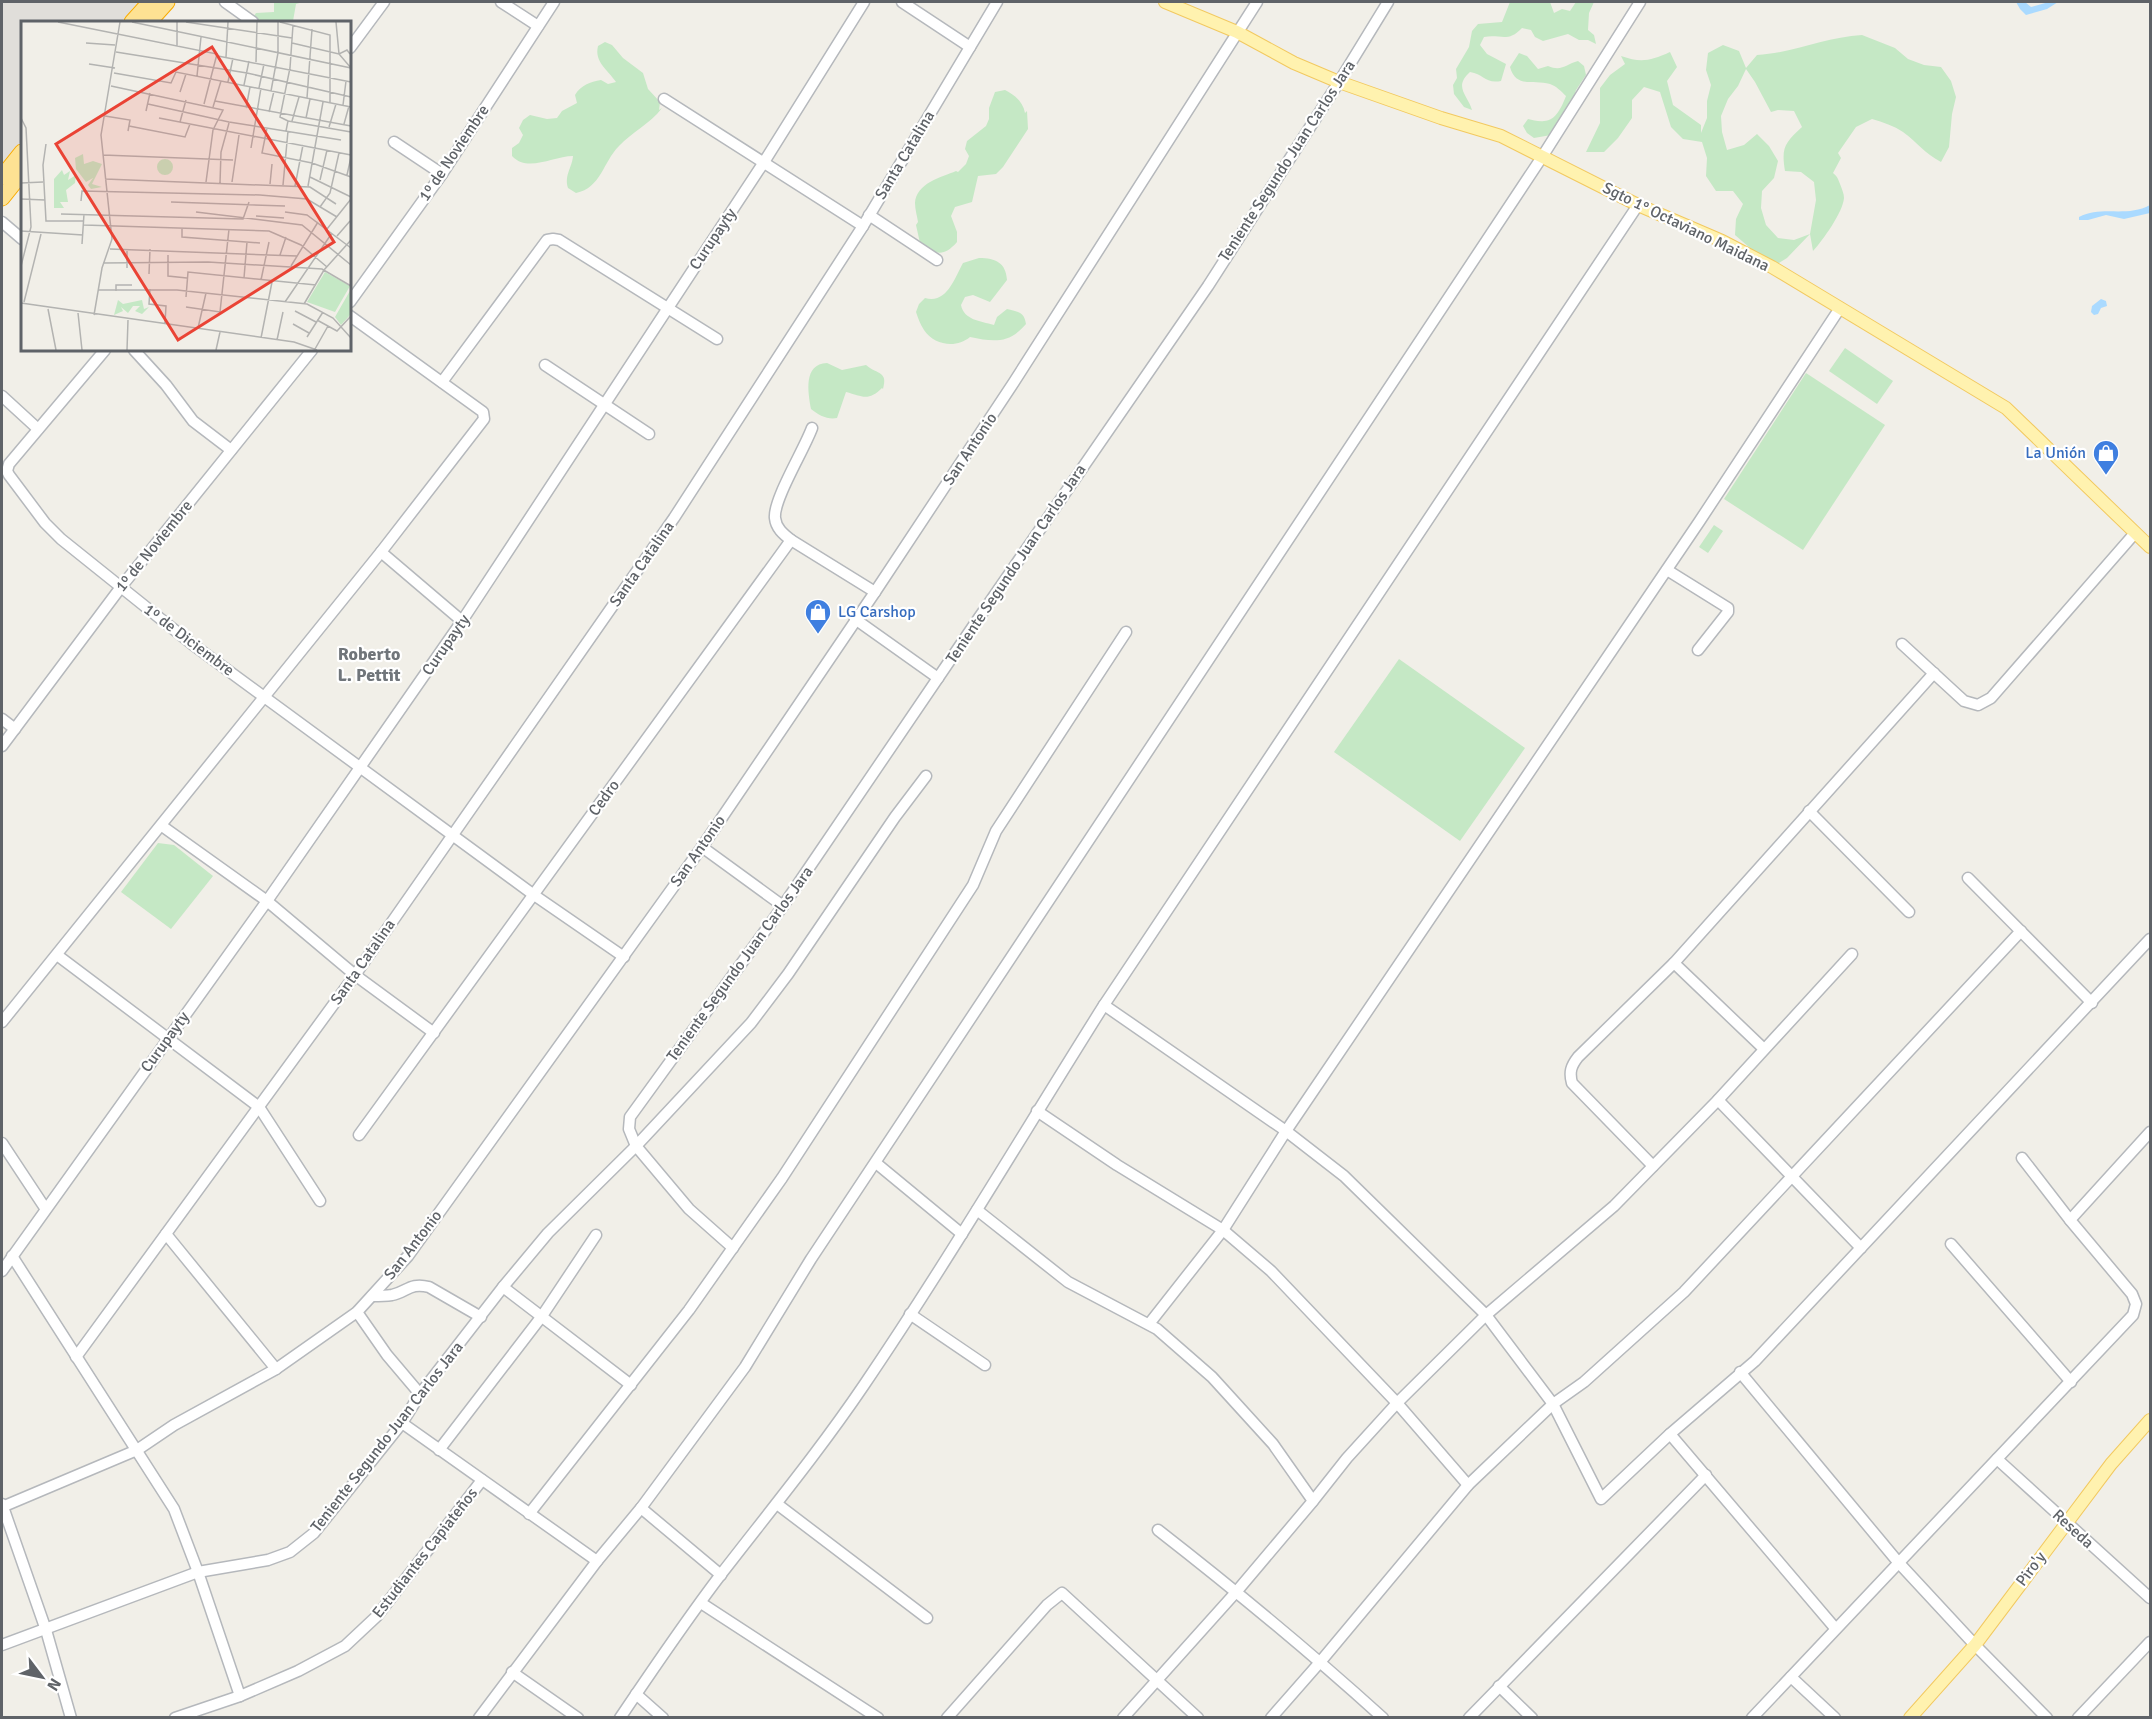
<svg xmlns="http://www.w3.org/2000/svg" width="2152" height="1719" font-family="Signika,sans-serif">
<style>
.industrial{fill:#e0deda}
.green{fill:#c5e8c5;fill-rule:evenodd}
.water{fill:#aadaff}
.lines{fill:none;stroke-linecap:round;stroke-linejoin:round}
.minor-casing{stroke:#b5b8bc;stroke-width:13}
.major-casing{stroke:#f2c960;stroke-width:14}
.highway-casing{stroke:#f9ab00;stroke-width:17}
.minor{stroke:#fff;stroke-width:10}
.major{stroke:#fff2af;stroke-width:12}
.highway{stroke:#fde293;stroke-width:15}
.labels{text-anchor:middle;dominant-baseline:central;stroke-width:4.5;stroke-linejoin:round;paint-order:stroke}
.street-label{font-size:16px;fill:#5f6368;stroke:#fff}
.shop-label{font-size:16px;fill:#366cbe;stroke:#fff;text-anchor:end}
.neighbourhood-label{font-size:18px;font-weight:bold;fill:#70757a;stroke:#fff}
.inset-road{fill:none;stroke:#b3b3b1;stroke-width:1.5}
.view{fill:#ea4335;fill-opacity:0.15;stroke:#ea4335;stroke-width:3}
.inset-edge{fill:none;stroke:#5f6368;stroke-width:3}
</style>
<rect width="100%" height="100%" fill="#f1efe8"/>
<path class="industrial" d="M 2,2 L 138,2 L 121,22 L 22,22 L 22,140 L 2,165 Z"/>
<g class="green">
<path d="M 274,2 L 303,2 L 296,4 L 293,21 L 285,22 L 250,22 L 256,13 L 274,12 Z"/>
<path d="M 1510,2 L 1550,2 L 1554,13 L 1562,9 L 1570,11 L 1576,2 L 1594,2 L 1589,13 L 1588,30 L 1594,35 L 1596,44 L 1588,40 L 1579,40 L 1568,34 L 1543,41 L 1535,37 L 1531,30 L 1522,28 C 1508,43 1501,34 1484,37 L 1480,45 L 1487,54 L 1506,64 L 1501,81 C 1485,84 1484,74 1470,72 C 1453,87 1468,95 1472,110 L 1464,107 L 1454,94 L 1453,85 L 1457,78 L 1456,69 L 1469,47 L 1472,31 L 1478,24 L 1502,22 Z"/>
<path d="M 1862,35 L 1895,48 L 1908,59 L 1924,65 L 1941,67 L 1951,81 L 1956,97 L 1952,114 L 1949,147 L 1941,162 C 1924,153 1918,143 1903,132 C 1894,126 1883,122 1872,119 L 1856,127 L 1838,153 L 1841,158 L 1833,173 C 1838,177 1838,179 1840,184 C 1842,189 1844,194 1844,198 C 1843,212 1823,240 1813,251 L 1810,234 L 1787,258 L 1772,267 L 1735,235 L 1736,219 L 1743,204 L 1733,191 L 1716,191 L 1706,176 L 1707,158 L 1702,142 L 1683,139 L 1671,127 L 1660,92 L 1644,87 L 1632,100 L 1632,118 L 1618,138 L 1604,152 L 1586,152 L 1600,123 L 1600,88 L 1610,75 L 1625,64 L 1621,56 C 1641,63 1650,61 1670,52 L 1677,67 L 1667,81 L 1673,105 L 1701,125 L 1701,133 L 1707,118 L 1707,101 L 1711,85 L 1706,70 L 1708,53 L 1723,45 L 1739,51 L 1746,68 L 1757,55 C 1793,53 1826,37 1862,35 ZM 1746,69 L 1755,82 L 1771,112 L 1778,110 L 1794,111 L 1802,127 C 1785,143 1781,147 1785,171 L 1801,172 L 1814,182 L 1816,200 L 1810,234 L 1794,240 L 1778,238 L 1766,225 L 1761,208 L 1762,191 L 1774,178 L 1778,161 L 1769,146 L 1757,134 L 1744,145 L 1727,150 L 1722,132 L 1721,116 L 1728,99 L 1738,86 Z"/>
<path d="M 605,42 L 612,45 L 623,58 L 643,73 L 648,89 L 660,102 L 659,110 L 662,108 C 650,124 632,132 619,146 C 603,162 601,188 576,193 L 568,188 C 564,175 572,168 573,156 C 553,156 528,173 512,156 L 512,148 L 519,143 L 523,135 L 519,128 L 523,120 L 530,115 L 547,119 L 557,118 L 562,111 L 577,103 L 575,95 C 581,85 590,82 601,80 L 608,84 L 616,82 C 608,70 594,62 598,46 Z"/>
<path d="M 1519,53 L 1527,56 L 1538,69 L 1548,66 C 1562,72 1566,64 1578,61 L 1584,66 L 1586,75 L 1576,90 L 1571,107 L 1551,135 L 1534,138 L 1527,133 L 1523,126 L 1528,119 C 1533,120 1539,122 1544,121 C 1556,121 1562,106 1566,96 C 1561,91 1556,86 1550,84 C 1534,79 1516,89 1510,67 Z"/>
<path d="M 1005,90 C 1015,95 1023,102 1025,113 L 1027,111 L 1028,129 L 1003,167 L 996,174 L 978,176 L 972,202 L 955,207 L 951,216 L 957,232 L 957,242 C 943,258 935,254 920,243 L 916,225 L 918,222 C 917,216 915,209 915,203 C 916,183 942,177 956,171 L 958,172 L 966,164 L 969,156 L 965,149 L 967,141 L 986,126 L 989,119 L 989,108 L 995,92 Z"/>
<path d="M 979,258 C 996,258 1006,263 1007,280 L 990,302 L 973,295 L 965,297 L 961,305 C 964,320 980,321 994,325 L 997,317 L 1007,309 C 1018,312 1024,311 1026,324 C 1009,344 994,342 970,337 C 956,349 934,345 924,330 C 920,324 918,318 916,312 L 919,304 L 925,298 C 947,304 954,279 963,263 Z"/>
<path d="M 1845,348 L 1893,381 L 1877,404 L 1829,371 Z"/>
<path d="M 827,363 L 842,370 L 866,365 C 878,375 888,371 883,389 L 882,388 C 868,402 862,396 846,392 L 837,418 C 828,420 818,415 811,409 C 808,392 803,364 827,363 Z"/>
<path d="M 1806,373 L 1885,425 L 1803,550 L 1724,499 Z"/>
<path d="M 1714,525 L 1723,531 L 1708,553 L 1699,547 Z"/>
<path d="M 1399,659 L 1525,748 L 1460,841 L 1334,752 Z"/>
<path d="M 158,843 L 174,845 L 213,876 L 171,929 L 121,892 Z"/>
</g>
<g class="water">
<path d="M 2016,2 L 2025,2 L 2031,7 L 2049,2 L 2058,2 L 2047,9 L 2026,15 L 2020,9 Z"/>
<path d="M 2150,205 L 2150,213 L 2124,219 L 2106,215 L 2088,220 L 2079,220 L 2079,217 C 2102,205 2126,218 2150,205 Z"/>
<path d="M 2101,299 L 2106,301 L 2107,306 L 2101,308 L 2098,314 L 2094,315 L 2091,312 L 2092,306 Z"/>
</g>
<g class="lines">
<g class="minor-casing">
<g id="minor">
<path d="M 225,2 L 253,22"/>
<path d="M 501,2 L 538,26"/>
<path d="M 902,2 L 970,47"/>
<path d="M 350,48 L 384,2"/>
<path d="M 664,99 L 863,226"/>
<path d="M 394,142 L 442,174"/>
<path d="M 869,215 L 937,260"/>
<path d="M 2,222 L 22,239"/>
<path d="M 350,302 L 442,174 L 554,2"/>
<path d="M 105,350 L 9,464 L 7,471 L 9,475 L 45,523 L 61,539 L 192,644 L 534,895 L 624,957"/>
<path d="M 134,350 L 166,385 L 193,421 L 231,450"/>
<path d="M 545,365 L 649,434"/>
<path d="M 442,382 L 547,240 L 553,239 L 559,240 L 717,339"/>
<path d="M 2,396 L 38,429"/>
<path d="M 791,540 C 783,534 776,528 775,518 C 773,500 804,450 812,428"/>
<path d="M 381,552 L 462,621"/>
<path d="M 1667,570 L 1728,608 L 1728,612 L 1698,650"/>
<path d="M 855,619 L 938,678"/>
<path d="M 1902,644 L 1964,701 L 1978,705 L 1991,698 L 2135,533"/>
<path d="M 2,719 L 15,729"/>
<path d="M 2,746 L 121,587 L 312,350"/>
<path d="M 1809,811 L 1909,912"/>
<path d="M 162,826 L 267,901 L 355,975 L 434,1033"/>
<path d="M 702,847 L 783,906"/>
<path d="M 1968,878 L 2092,1003"/>
<path d="M 57,955 L 259,1107 L 320,1201"/>
<path d="M 1674,963 L 1764,1049"/>
<path d="M 1104,1005 L 1286,1131 L 1344,1176 L 1486,1315 L 1553,1404 L 1601,1499 L 1670,1434 L 1755,1361 L 2150,939"/>
<path d="M 2,1022 L 381,552 L 484,419 L 483,412 L 350,316"/>
<path d="M 1718,1100 L 1861,1248"/>
<path d="M 1037,1111 L 1117,1165 L 1223,1230 L 1271,1271 L 1397,1403 L 1468,1485"/>
<path d="M 359,1135 L 791,540 L 875,592"/>
<path d="M 2,1143 L 45,1208"/>
<path d="M 2022,1158 L 2070,1220"/>
<path d="M 876,1163 L 962,1234"/>
<path d="M 1653,1166 L 1572,1083 C 1569,1072 1571,1066 1578,1057 L 1674,963 L 1934,673"/>
<path d="M 977,1210 L 1068,1282 L 1157,1329 L 1212,1377 L 1273,1444 L 1313,1501"/>
<path d="M 166,1234 L 276,1369"/>
<path d="M 1951,1244 L 2071,1382"/>
<path d="M 733,1248 L 689,1209 L 636,1146 L 629,1129 L 630,1117 L 783,906 L 974,625 L 1208,286 L 1339,82 L 1388,2"/>
<path d="M 12,1256 L 174,1509 L 198,1572 L 240,1696"/>
<path d="M 2,1271 L 267,901 L 462,621 L 764,162 L 864,2"/>
<path d="M 503,1287 L 631,1385"/>
<path d="M 372,1296 C 378,1296 385,1296 392,1295 C 407,1292 410,1282 429,1287 L 481,1317"/>
<path d="M 357,1312 L 387,1355 L 420,1394"/>
<path d="M 910,1314 L 985,1365"/>
<path d="M 1149,1324 L 1223,1230 L 1286,1131 L 1699,522 L 1840,308"/>
<path d="M 76,1357 L 355,975 L 674,518 L 863,226 L 997,2"/>
<path d="M 1740,1372 L 1898,1562 L 1975,1645 L 2047,1718"/>
<path d="M 402,1423 L 597,1561"/>
<path d="M 1670,1434 L 1835,1628"/>
<path d="M 439,1450 L 542,1316 L 596,1235"/>
<path d="M 1997,1459 L 2150,1598"/>
<path d="M 2,1504 L 46,1630 L 71,1718"/>
<path d="M 777,1504 L 927,1618"/>
<path d="M 2,1507 L 137,1450 L 174,1425 L 276,1369 L 357,1312 L 408,1256 L 702,847 L 875,592 L 1014,382 L 1257,2"/>
<path d="M 641,1508 L 721,1575"/>
<path d="M 529,1514 L 689,1310 L 782,1178 L 973,885 L 996,831 L 1126,632"/>
<path d="M 1158,1530 C 1235,1590 1310,1652 1383,1718"/>
<path d="M 701,1603 L 878,1718"/>
<path d="M 2,1645 L 198,1572 L 268,1560 L 290,1552 L 314,1533 L 402,1423 L 420,1394 L 503,1287 L 548,1233 L 636,1146 L 751,1023 L 788,974 L 895,817 L 926,776"/>
<path d="M 512,1672 L 578,1718"/>
<path d="M 1791,1677 L 1835,1718"/>
<path d="M 1499,1686 L 1532,1718"/>
<path d="M 636,1694 L 663,1718"/>
<path d="M 175,1718 L 240,1696 L 298,1671 L 345,1646 L 377,1616 L 482,1480"/>
<path d="M 479,1718 L 597,1561 L 641,1508 L 745,1367 L 811,1259 L 1542,157 L 1640,2"/>
<path d="M 620,1718 C 653,1669 686,1620 722,1573 C 770,1511 820,1450 864,1385 C 948,1261 1024,1132 1104,1005 L 1638,205"/>
<path d="M 947,1718 L 1047,1605 L 1062,1593 L 1198,1718"/>
<path d="M 1123,1718 L 1237,1591 L 1313,1501 L 1347,1458 L 1397,1403 L 1486,1315 L 1614,1206 L 1718,1100 L 1852,954"/>
<path d="M 1271,1718 L 1321,1661 L 1468,1485 L 1553,1404 L 1584,1382 L 1684,1292 L 2021,931"/>
<path d="M 1469,1718 L 1706,1475"/>
<path d="M 1752,1718 L 2133,1315 L 2136,1304 L 2132,1294 L 2070,1220 L 2150,1132"/>
<path d="M 2078,1718 L 2150,1642"/>
</g>
</g>
<g class="major-casing">
<g id="major">
<path d="M 1165,2 L 1237,32 L 1294,63 L 1339,82 L 1441,118 L 1501,136 L 1638,205 L 1722,241 L 1772,267 L 2006,408 L 2150,547"/>
<path d="M 1910,1718 L 1975,1645 L 2111,1464 L 2150,1420"/>
</g>
</g>
<g class="highway-casing">
<g id="highway">
<path d="M 132,22 L 150,2"/>
<path d="M 149,22 L 167,2"/>
<path d="M 2,177 L 22,152"/>
<path d="M 2,198 L 22,173"/>
</g>
</g>
<use href="#minor" class="minor"/>
<use href="#major" class="major"/>
<use href="#highway" class="highway"/>
</g>
<defs>
<g id="shop-pin" transform="scale(1.35)"><path d="M0 17L-7.5 6A9.5 9.5 0 1 1 7.5 6Z" fill="#3f7fe0" stroke="#fff"/><path d="M-5-2.5h2.3a2.7 3.5 0 0 1 5.4 0H5L5.5 6h-11ZM-1.5-2.5h3a1.5 2.3 0 0 0-3 0Z" fill="#fff"/></g>
</defs>
<g fill-rule="evenodd">
<use href="#shop-pin" x="2106" y="453"/>
<use href="#shop-pin" x="818" y="612"/>
</g>
<g class="labels">
<g class="street-label">
<text transform="translate(454 153) rotate(-56)">1º de Noviembre</text>
<text transform="translate(905 155) rotate(-59)">Santa Catalina</text>
<text transform="translate(1287 161) rotate(-57)">Teniente Segundo Juan Carlos Jara</text>
<text transform="translate(1686 227) rotate(26)">Sgto 1° Octaviano Maidana</text>
<text transform="translate(713 239) rotate(-56)">Curupayty</text>
<text transform="translate(970 449) rotate(-56)">San Antonio</text>
<text transform="translate(154 546) rotate(-51)">1º de Noviembre</text>
<text transform="translate(642 564) rotate(-55)">Santa Catalina</text>
<text transform="translate(1016 564) rotate(-56)">Teniente Segundo Juan Carlos Jara</text>
<text transform="translate(189 640) rotate(37)">1º de Diciembre</text>
<text transform="translate(446 645) rotate(-55)">Curupayty</text>
<text transform="translate(604 798) rotate(-54)">Cedro</text>
<text transform="translate(698 851) rotate(-55)">San Antonio</text>
<text transform="translate(363 962) rotate(-55)">Santa Catalina</text>
<text transform="translate(740 964) rotate(-54)">Teniente Segundo Juan Carlos Jara</text>
<text transform="translate(165 1042) rotate(-54)">Curupayty</text>
<text transform="translate(413 1245) rotate(-52)">San Antonio</text>
<text transform="translate(387 1437) rotate(-52)">Teniente Segundo Juan Carlos Jara</text>
<text transform="translate(2073 1529) rotate(42)">Reseda</text>
<text transform="translate(425 1553) rotate(-52)">Estudiantes Capiateños</text>
<text transform="translate(2031 1569) rotate(-53)">Piro'y</text>
</g>
<g class="shop-label">
<text x="2086" y="453">La Unión</text>
<text x="838" y="612" text-anchor="start">LG Carshop</text>
</g>
<g class="neighbourhood-label">
<text x="369" y="654">Roberto<tspan x="369" dy="21">L. Pettit</tspan></text>
</g>
</g>
<g transform="translate(21 21)">
<rect width="330" height="330" fill="#f1efe8"/>
<path d="M 62,133 L 63,143 L 72,140 L 81,143 L 71,163 L 81,166 L 70,168 L 67,164 L 72,157 L 65,161 L 55,148 L 54,137 ZM136 146a8 8 0 1 1 16 0a8 8 0 1 1-16 0ZM 41,149 L 43,154 L 49,150 L 47,159 L 55,154 L 54,162 L 45,169 L 47,181 L 39,181 L 43,187 L 33,187 L 33,158 ZM 304,251 L 329,265 L 314,291 L 286,281 ZM 330,268 L 330,293 L 320,304 L 314,296 ZM 97,279 L 102,283 L 121,279 L 123,288 L 128,286 L 121,293 L 114,290 L 119,285 L 112,285 L 107,292 L 100,286 L 102,290 L 93,294 Z" fill="#c5e8c5"/>
<path class="inset-road" d="M 37,1 L 196,33 L 183,83M 111,1 L 330,47M 165,1 L 271,17M 259,1 L 309,14 L 309,82M 315,1 L 318,33 L 330,47M 65,22 L 94,24M 271,22 L 318,33 L 326,29 L 329,33M 156,25 L 156,1M 95,31 L 226,52 L 330,76M 197,35 L 330,61M 205,36 L 207,1M 235,41 L 236,1M 68,43 L 94,47M 93,52 L 150,62 L 155,51 L 330,86M 176,55 L 180,16M 207,61 L 212,37M 223,64 L 228,40M 90,65 L 202,89 L 192,109 L 185,161M 238,67 L 243,43M 250,70 L 257,32 L 257,1M 159,71 L 165,53M 286,77 L 291,8M 194,80 L 330,105M 127,83 L 208,101 L 320,119M 322,84 L 325,60M 192,86 L 200,60M 225,87 L 229,66M 125,90 L 129,72M 248,91 L 253,70M 84,95 L 109,99 L 107,110M 0,97 L 5,107 L 10,206 L 0,245M 138,97 L 330,134M 285,97 L 289,78M 267,100 L 330,111M 271,100 L 278,76M 159,101 L 165,79M 323,103 L 328,85M 108,105 L 164,116 L 169,103M 308,106 L 315,83M 246,107 L 241,132 L 291,142 L 330,156M 265,110 L 267,100 L 259,96 L 269,47 L 272,4M 25,123 L 22,144 L 25,200 L 63,200M 230,127 L 240,67M 82,134 L 212,139M 326,154 L 330,136M 289,156 L 330,176M 84,158 L 289,166 L 315,183M 299,159 L 306,129M 211,161 L 218,114M 0,162 L 22,161M 199,162 L 200,131 L 208,102M 249,163 L 251,143M 262,164 L 267,110M 274,165 L 282,124M 287,165 L 302,81M 0,178 L 24,179M 60,180 L 61,170 L 239,174 L 286,178 L 316,196M 150,181 L 264,185M 299,186 L 309,172 L 318,132M 175,191 L 281,204 L 330,244M 264,191 L 286,194 L 330,227M 40,193 L 222,198 L 228,181M 235,195 L 263,197M 63,204 L 248,210 L 280,224 L 306,246M 161,207 L 161,216 L 239,222M 306,208 L 330,178M 0,210 L 62,214M 316,215 L 329,200M 61,223 L 63,193M 89,228 L 276,235M 147,234 L 147,255 L 166,257M 259,234 L 265,216M 82,242 L 187,241 L 301,248 L 330,265M 270,245 L 297,201M 106,247 L 106,228M 128,253 L 129,228M 223,257 L 226,221M 240,259 L 248,221M 129,268 L 128,283 L 145,285 L 144,302M 77,269 L 156,269 L 286,283 L 312,297 L 330,317M 95,270 L 95,264 L 111,264M 165,276 L 167,251 L 295,264M 3,281 L 20,213M 264,281 L 311,212M 0,282 L 273,321 L 296,329M 283,283 L 303,249 L 330,219M 165,286 L 199,291 L 208,208M 27,288 L 35,329M 274,290 L 295,301M 57,292 L 61,329M 73,294 L 81,247 L 91,218 L 80,114 L 99,1M 296,299 L 316,310 L 330,295M 272,303 L 288,312M 177,307 L 185,272M 286,316 L 302,291M 240,317 L 251,261M 256,319 L 262,291M 294,328 L 307,305M 106,329 L 107,299M 195,329 L 199,311"/>
<path class="view" d="M 191,26 L 313,221 L 157,319 L 35,123 Z"/>
<rect width="330" height="330" class="inset-edge"/>
</g>
<rect width="2152" height="1719" fill="none" stroke="#5f6368" stroke-width="6"/>
<g transform="translate(42 1677) rotate(122)" stroke="#ffffff" stroke-width="4.5" paint-order="stroke">
<path d="M0-4.5L10 22L0 15L-10 22Z" fill="#5f6368"/>
<text y="-9" font-size="16" font-weight="bold" text-anchor="middle" fill="#5f6368">N</text>
</g>
</svg>
